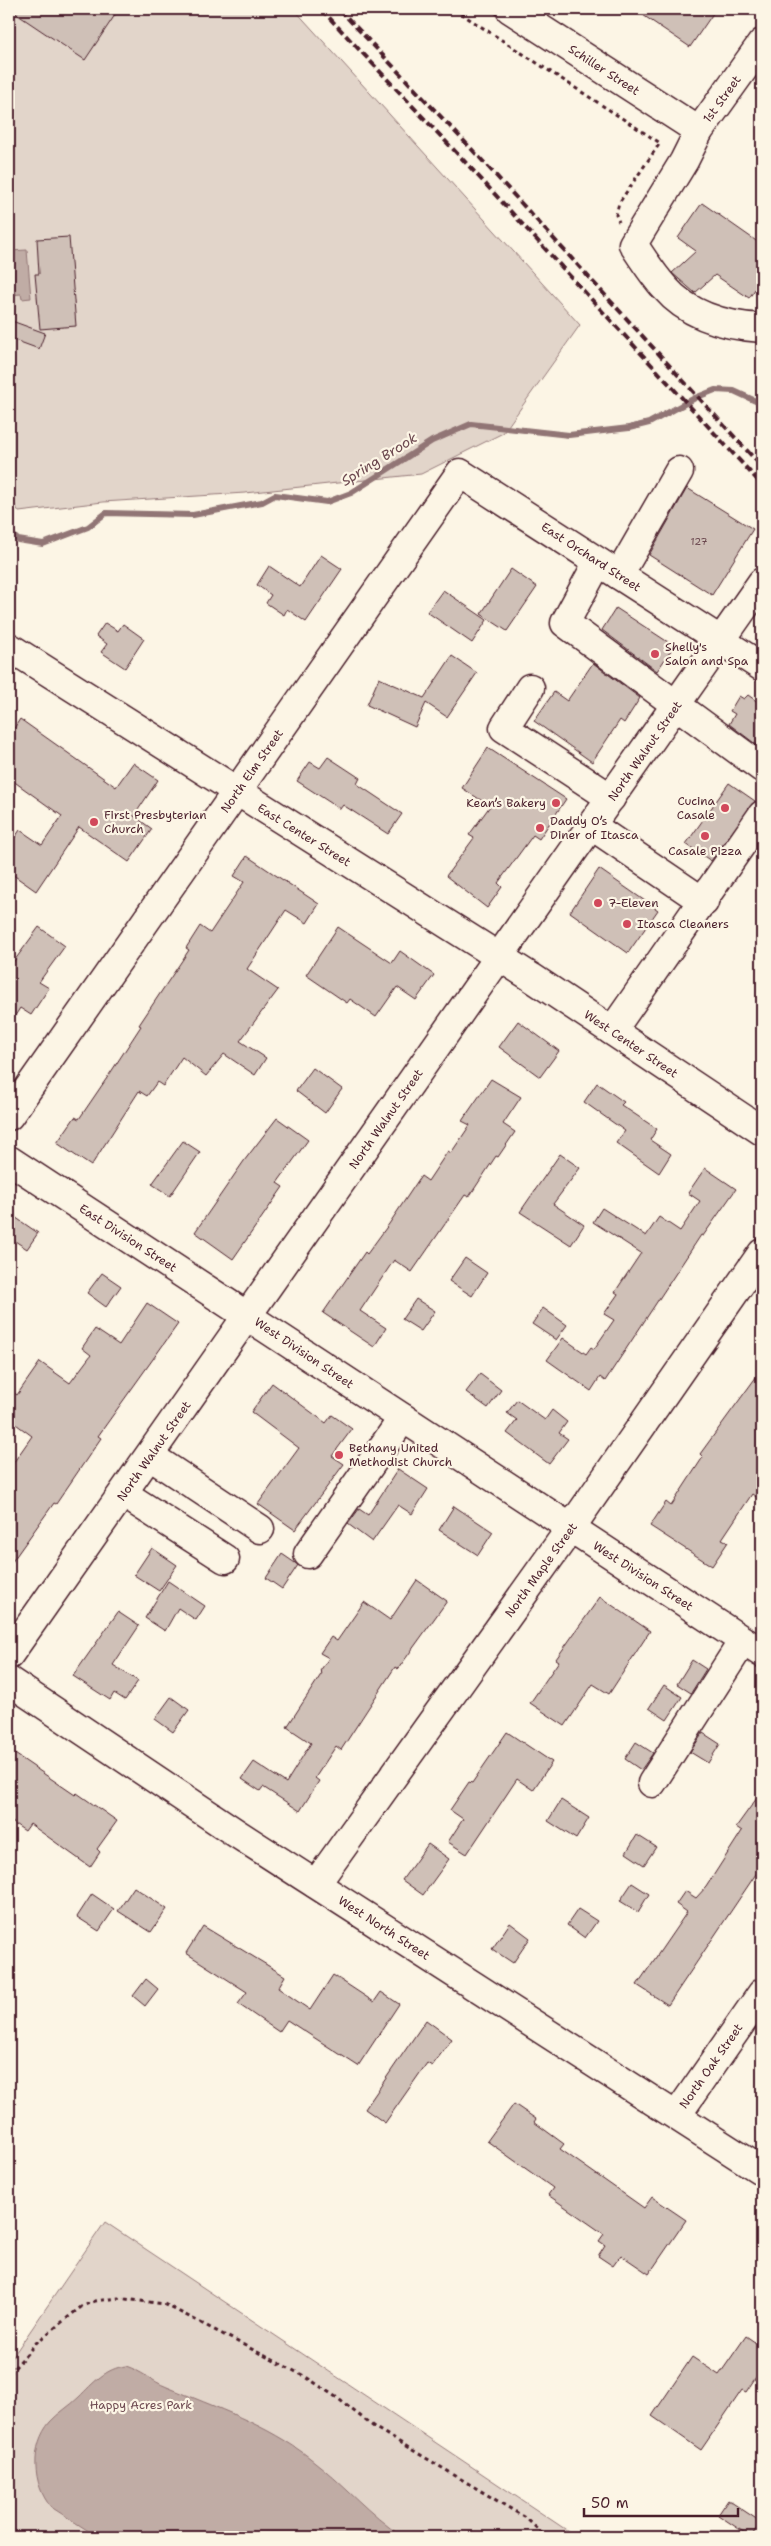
<svg xmlns="http://www.w3.org/2000/svg" width="771" height="2546" font-family="'Shantell Sans',sans-serif">
<style>
.green{fill:#e2d5ca;stroke:#967a7a}
.water{fill:#c0aca5;stroke:#917474}
.lines{fill:none;stroke-linecap:round;stroke-linejoin:round}
.stream{stroke:#917474;stroke-width:6}
.building{fill:#cfc0b7;stroke:#4a1f2b}
.minor-casing{stroke:#4a1f2b;stroke-width:31}
.path{stroke:#4a1f2b;stroke-width:3;stroke-dasharray:4 4;stroke-linecap:butt}
.minor{stroke:#fcf5e5;stroke-width:28}
.rail{stroke:#4a1f2b;stroke-width:4;stroke-dasharray:8 4;stroke-linecap:butt}
.poi-dot{fill:#d1495b;stroke:#fcf5e5;stroke-width:2}
.labels{text-anchor:middle;dominant-baseline:central;stroke-width:4.5;stroke-linejoin:round;paint-order:stroke}
.number-label{font-size:10px;fill:#6b474e}
.street-label{font-size:12px;fill:#4a1f2b;stroke:#fcf5e5}
.poi-label{font-size:12px;fill:#4a1f2b;stroke:#fcf5e5;text-anchor:start}
.park-label{font-size:12px;fill:#704c53;stroke:#fcf5e5}
.water-label{font-size:14px;font-style:italic;fill:#6d4950;stroke:#fcf5e5}
</style>
<rect width="100%" height="100%" fill="#fcf5e5"/>
<filter id="ink" filterUnits="userSpaceOnUse"><feTurbulence type="fractalNoise" baseFrequency=".02" numOctaves="2"/><feDisplacementMap in="SourceGraphic" scale="10" xChannelSelector="R" yChannelSelector="G"/><feConvolveMatrix kernelMatrix="1 2 1 2 8 2 1 2 1" color-interpolation-filters="sRGB"/></filter>
<g filter="url(#ink)">
<g class="green">
<path d="M 9,9 L 294,9 L 580,325 L 503,433 L 421,474 L 245,493 L 103,502 L 19,512 L 9,495 Z"/>
<path d="M 105,2222 L 577,2537 L 9,2537 L 9,2362 Z"/>
</g>
<g class="water">
<path d="M 27,250 L 31,298 L 22,299 L 21,294 L 9,295 L 9,251 Z"/>
<path d="M 126,2366 C 141,2371 152,2381 167,2387 C 215,2407 268,2425 310,2458 C 343,2483 369,2515 403,2537 L 98,2537 L 51,2507 C 32,2485 30,2445 50,2422 C 58,2413 70,2406 79,2397 C 93,2383 106,2368 126,2366 Z"/>
</g>
<g class="lines">
<path class="stream" d="M 9,532 L 18,540 L 43,544 L 88,527 L 106,513 L 193,515 L 262,502 L 275,495 L 327,502 L 351,493 L 432,441 L 471,424 L 569,435 L 629,428 L 649,423 L 695,398 L 715,390 L 734,391 L 762,404"/>
</g>
<g class="building">
<path d="M 9,9 L 119,9 L 85,60 Z"/>
<path d="M 634,9 L 716,9 L 690,47 Z"/>
<path d="M 702,203 L 762,245 L 762,279 L 749,298 L 715,275 L 695,293 L 672,273 L 696,251 L 678,238 Z"/>
<path d="M 69,237 L 76,326 L 40,329 L 35,274 L 39,274 L 37,239 Z"/>
<path d="M 9,320 L 45,333 L 39,349 L 9,338 Z"/>
<path d="M 687,488 L 753,529 L 712,595 L 649,555 Z"/>
<path d="M 321,555 L 342,569 L 306,622 L 287,609 L 284,615 L 266,603 L 271,595 L 257,585 L 269,566 L 300,587 Z"/>
<path d="M 511,569 L 537,587 L 507,631 L 481,614 Z"/>
<path d="M 443,590 L 487,620 L 472,643 L 427,612 Z"/>
<path d="M 616,608 L 674,646 L 657,671 L 602,630 Z"/>
<path d="M 105,623 L 118,631 L 123,624 L 144,639 L 125,668 L 101,652 L 107,644 L 96,636 Z"/>
<path d="M 452,656 L 477,673 L 447,717 L 426,703 L 415,727 L 367,705 L 379,678 L 424,698 Z"/>
<path d="M 593,663 L 640,698 L 624,723 L 620,720 L 592,762 L 534,721 L 554,692 L 567,701 Z"/>
<path d="M 748,695 L 762,705 L 762,749 L 729,724 L 735,714 L 730,711 L 739,696 L 744,699 Z"/>
<path d="M 20,719 L 116,787 L 133,763 L 158,780 L 134,816 L 152,829 L 129,862 L 79,827 L 36,891 L 9,872 L 9,846 L 20,830 L 42,845 L 62,816 L 9,778 L 9,736 Z"/>
<path d="M 488,748 L 566,799 L 539,839 L 533,835 L 498,883 L 502,887 L 487,908 L 446,876 L 474,838 L 469,835 L 490,806 L 462,788 Z"/>
<path d="M 328,757 L 360,778 L 357,784 L 402,814 L 388,834 L 343,805 L 340,809 L 297,781 L 310,762 L 320,768 Z"/>
<path d="M 729,783 L 755,801 L 711,861 L 686,844 Z"/>
<path d="M 247,856 L 319,904 L 307,923 L 286,910 L 247,969 L 278,990 L 240,1041 L 266,1058 L 255,1075 L 224,1054 L 206,1076 L 182,1057 L 163,1086 L 157,1082 L 147,1096 L 139,1091 L 91,1166 L 57,1143 L 75,1117 L 79,1119 L 111,1072 L 141,1026 L 139,1025 L 189,950 L 186,948 L 200,926 L 210,933 L 244,882 L 234,876 Z"/>
<path d="M 599,869 L 658,910 L 628,953 L 570,912 Z"/>
<path d="M 39,927 L 65,946 L 39,982 L 49,988 L 31,1015 L 20,1008 L 9,1025 L 9,968 Z"/>
<path d="M 338,927 L 392,963 L 400,951 L 434,975 L 416,1000 L 397,987 L 376,1017 L 350,999 L 347,1003 L 306,975 Z"/>
<path d="M 518,1021 L 559,1051 L 540,1077 L 499,1047 Z"/>
<path d="M 313,1068 L 342,1089 L 325,1113 L 296,1091 Z"/>
<path d="M 491,1079 L 521,1097 L 503,1124 L 515,1132 L 498,1157 L 496,1156 L 469,1197 L 465,1195 L 412,1272 L 394,1260 L 360,1311 L 386,1328 L 374,1347 L 323,1313 L 365,1252 L 367,1254 L 389,1224 L 421,1176 L 428,1181 L 448,1151 L 451,1153 L 470,1125 L 462,1121 Z"/>
<path d="M 597,1083 L 624,1102 L 621,1105 L 657,1129 L 650,1140 L 671,1154 L 659,1173 L 616,1143 L 625,1131 L 584,1102 Z"/>
<path d="M 277,1118 L 308,1140 L 277,1183 L 283,1187 L 233,1259 L 195,1232 L 244,1161 Z"/>
<path d="M 183,1141 L 200,1152 L 170,1196 L 152,1184 Z"/>
<path d="M 560,1154 L 580,1168 L 553,1204 L 584,1225 L 571,1245 L 520,1212 Z"/>
<path d="M 705,1168 L 736,1189 L 703,1236 L 701,1235 L 605,1381 L 600,1377 L 591,1391 L 547,1360 L 563,1338 L 586,1354 L 591,1347 L 594,1349 L 614,1320 L 604,1314 L 618,1294 L 615,1292 L 641,1253 L 593,1222 L 602,1208 L 646,1236 L 659,1217 L 680,1231 L 700,1201 L 688,1193 Z"/>
<path d="M 9,1213 L 38,1233 L 27,1249 L 9,1237 Z"/>
<path d="M 465,1258 L 487,1273 L 472,1296 L 449,1281 Z"/>
<path d="M 102,1273 L 121,1286 L 106,1307 L 87,1293 Z"/>
<path d="M 416,1299 L 435,1311 L 421,1331 L 402,1319 Z"/>
<path d="M 147,1303 L 178,1324 L 98,1436 L 101,1438 L 56,1504 L 54,1503 L 9,1566 L 9,1469 L 32,1436 L 9,1419 L 9,1389 L 17,1395 L 40,1362 L 70,1383 L 91,1355 L 82,1348 L 95,1329 L 119,1345 Z"/>
<path d="M 543,1308 L 567,1325 L 556,1340 L 532,1324 Z"/>
<path d="M 762,1369 L 762,1501 L 752,1494 L 722,1539 L 728,1542 L 712,1566 L 650,1526 L 666,1502 L 671,1506 L 703,1457 L 700,1454 Z"/>
<path d="M 480,1374 L 501,1390 L 488,1408 L 466,1392 Z"/>
<path d="M 272,1383 L 326,1423 L 332,1415 L 352,1429 L 332,1456 L 344,1464 L 295,1530 L 258,1504 L 299,1448 L 251,1412 Z"/>
<path d="M 517,1400 L 545,1420 L 552,1410 L 567,1422 L 559,1433 L 568,1439 L 549,1464 L 507,1433 L 517,1420 L 507,1413 Z"/>
<path d="M 398,1469 L 428,1489 L 412,1514 L 398,1505 L 372,1542 L 348,1524 L 359,1509 L 368,1515 Z"/>
<path d="M 454,1506 L 493,1532 L 478,1555 L 439,1530 Z"/>
<path d="M 152,1548 L 177,1565 L 159,1591 L 134,1575 Z"/>
<path d="M 282,1554 L 298,1565 L 282,1589 L 266,1578 Z"/>
<path d="M 417,1580 L 447,1601 L 398,1669 L 395,1667 L 341,1750 L 336,1746 L 315,1778 L 319,1781 L 300,1811 L 263,1787 L 260,1791 L 242,1779 L 254,1762 L 286,1783 L 311,1743 L 287,1727 L 322,1673 L 320,1671 L 329,1658 L 320,1653 L 331,1637 L 337,1641 L 364,1602 L 390,1620 Z"/>
<path d="M 168,1581 L 205,1606 L 196,1620 L 178,1608 L 165,1631 L 145,1618 Z"/>
<path d="M 600,1597 L 650,1631 L 609,1694 L 593,1684 L 565,1726 L 530,1703 L 559,1661 L 556,1659 Z"/>
<path d="M 118,1612 L 139,1626 L 113,1665 L 138,1681 L 125,1700 L 114,1693 L 110,1700 L 73,1676 Z"/>
<path d="M 692,1660 L 706,1669 L 691,1693 L 677,1684 Z"/>
<path d="M 664,1685 L 682,1697 L 667,1720 L 649,1708 Z"/>
<path d="M 171,1697 L 189,1710 L 173,1732 L 155,1719 Z"/>
<path d="M 507,1732 L 552,1762 L 533,1790 L 517,1779 L 467,1854 L 448,1842 L 463,1819 L 450,1810 L 469,1782 L 472,1783 Z"/>
<path d="M 703,1733 L 720,1744 L 708,1763 L 690,1752 Z"/>
<path d="M 636,1742 L 653,1753 L 641,1770 L 625,1759 Z"/>
<path d="M 9,1750 L 75,1795 L 77,1793 L 117,1821 L 97,1849 L 100,1852 L 90,1867 L 30,1824 L 25,1831 L 9,1820 Z"/>
<path d="M 762,1791 L 762,1865 L 668,2005 L 637,1985 L 687,1912 L 676,1904 L 685,1891 L 696,1898 L 706,1887 L 742,1831 L 736,1827 Z"/>
<path d="M 561,1800 L 589,1818 L 576,1839 L 548,1821 Z"/>
<path d="M 637,1835 L 656,1847 L 644,1865 L 626,1853 Z"/>
<path d="M 428,1844 L 449,1859 L 423,1895 L 402,1880 Z"/>
<path d="M 632,1883 L 649,1894 L 638,1912 L 620,1901 Z"/>
<path d="M 134,1887 L 167,1909 L 151,1932 L 118,1911 Z"/>
<path d="M 92,1894 L 114,1909 L 99,1931 L 77,1917 Z"/>
<path d="M 578,1909 L 597,1921 L 585,1938 L 567,1925 Z"/>
<path d="M 510,1923 L 530,1938 L 513,1963 L 492,1949 Z"/>
<path d="M 203,1926 L 285,1976 L 278,1988 L 310,2010 L 333,1975 L 374,2002 L 381,1992 L 399,2004 L 358,2066 L 287,2020 L 279,2032 L 238,2004 L 247,1992 L 186,1953 Z"/>
<path d="M 146,1979 L 158,1989 L 145,2006 L 133,1996 Z"/>
<path d="M 426,2020 L 452,2039 L 432,2066 L 427,2063 L 385,2123 L 365,2109 Z"/>
<path d="M 514,2104 L 536,2119 L 534,2122 L 564,2144 L 560,2149 L 644,2208 L 652,2197 L 686,2220 L 649,2274 L 621,2255 L 613,2266 L 598,2256 L 605,2245 L 599,2241 L 604,2234 L 548,2195 L 553,2188 L 487,2141 Z"/>
<path d="M 746,2336 L 762,2347 L 762,2368 L 746,2392 L 742,2390 L 701,2450 L 652,2416 L 692,2357 L 719,2375 Z"/>
<path d="M 728,2500 L 761,2522 L 751,2537 L 718,2515 Z"/>
</g>
<g class="lines">
<g class="minor-casing">
<g id="minor">
<path d="M 510,9 L 699,131"/>
<path d="M 762,43 L 699,131 L 684,161 L 633,244 C 643,259 653,275 665,288 C 689,316 727,326 762,328"/>
<path d="M 598,562 L 565,623 L 762,768"/>
<path d="M 619,575 L 679,471"/>
<path d="M 9,647 L 531,977 L 762,1131"/>
<path d="M 530,688 L 504,728 L 611,798"/>
<path d="M 592,826 L 704,902"/>
<path d="M 612,1031 L 762,815"/>
<path d="M 9,1116 L 460,473 L 762,667"/>
<path d="M 9,1160 L 762,1653"/>
<path d="M 150,1456 L 260,1529"/>
<path d="M 124,1494 L 225,1559"/>
<path d="M 308,1554 L 403,1418"/>
<path d="M 9,1655 L 762,582"/>
<path d="M 9,1681 L 236,1833 L 762,2171"/>
<path d="M 652,1783 L 743,1641"/>
<path d="M 316,1884 L 570,1529 L 762,1253"/>
<path d="M 677,2115 L 762,1993"/>
</g>
</g>
<g class="path">
<path d="M 454,9 L 660,143 L 619,203 L 616,215 L 619,222"/>
<path d="M 9,2374 L 37,2342 L 81,2307 L 95,2301 L 118,2298 L 164,2304 L 306,2377 L 336,2397 L 374,2427 L 526,2518 L 546,2537"/>
</g>
<use href="#minor" class="minor"/>
<g class="rail">
<path d="M 321,9 L 468,165 L 762,485"/>
<path d="M 339,9 L 480,158 L 762,467"/>
</g>
</g>
</g>
<g class="poi-dot">
<circle cx="655" cy="654" r="5"/>
<circle cx="556" cy="803" r="5"/>
<circle cx="725" cy="808" r="5"/>
<circle cx="94" cy="822" r="5"/>
<circle cx="540" cy="828" r="5"/>
<circle cx="705" cy="836" r="5"/>
<circle cx="598" cy="903" r="5"/>
<circle cx="627" cy="924" r="5"/>
<circle cx="339" cy="1455" r="5"/>
</g>
<g class="labels">
<g class="number-label">
<text x="699" y="541">127</text>
</g>
<g class="street-label">
<text transform="translate(604 70) rotate(33)">Schiller Street</text>
<text transform="translate(722 99) rotate(-54)">1st Street</text>
<text transform="translate(591 557) rotate(33)">East Orchard Street</text>
<text transform="translate(645 751) rotate(-55)">North Walnut Street</text>
<text transform="translate(252 771) rotate(-55)">North Elm Street</text>
<text transform="translate(304 835) rotate(32)">East Center Street</text>
<text transform="translate(631 1044) rotate(34)">West Center Street</text>
<text transform="translate(386 1119) rotate(-55)">North Walnut Street</text>
<text transform="translate(128 1238) rotate(33)">East Division Street</text>
<text transform="translate(304 1353) rotate(34)">West Division Street</text>
<text transform="translate(154 1451) rotate(-55)">North Walnut Street</text>
<text transform="translate(541 1570) rotate(-54)">North Maple Street</text>
<text transform="translate(643 1576) rotate(33)">West Division Street</text>
<text transform="translate(384 1928) rotate(33)">West North Street</text>
<text transform="translate(711 2066) rotate(-55)">North Oak Street</text>
</g>
<g class="poi-label">
<text x="665" y="647">Shelly's<tspan x="665" dy="14">Salon and Spa</tspan></text>
<text x="715" y="801" text-anchor="end">Cucina<tspan x="715" dy="14">Casale</tspan></text>
<text x="546" y="803" text-anchor="end">Kean’s Bakery</text>
<text x="104" y="815">First Presbyterian<tspan x="104" dy="14">Church</tspan></text>
<text x="550" y="821">Daddy O’s<tspan x="550" dy="14">Diner of Itasca</tspan></text>
<text x="705" y="851" text-anchor="middle">Casale Pizza</text>
<text x="608" y="903">7-Eleven</text>
<text x="637" y="924">Itasca Cleaners</text>
<text x="349" y="1448">Bethany United<tspan x="349" dy="14">Methodist Church</tspan></text>
</g>
<g class="park-label">
<text x="141" y="2405">Happy Acres Park</text>
</g>
<g class="water-label">
<text transform="translate(379 459) rotate(-32)">Spring Brook</text>
</g>
</g>
<rect width="771" height="2546" fill="none" stroke="#fcf5e5" stroke-width="30"/>
<rect x="15" y="15" width="741" height="2516" fill="none" stroke="#4a1f2b" stroke-width="2" filter="url(#ink)"/>
<path d="M584 2508v8h154v-8" fill="none" stroke="#4a1f2b" stroke-width="2.5"/>
<text x="591" y="2508" font-size="15" fill="#4a1f2b" stroke="#fcf5e5" stroke-width="4" paint-order="stroke">50 m</text>
</svg>
